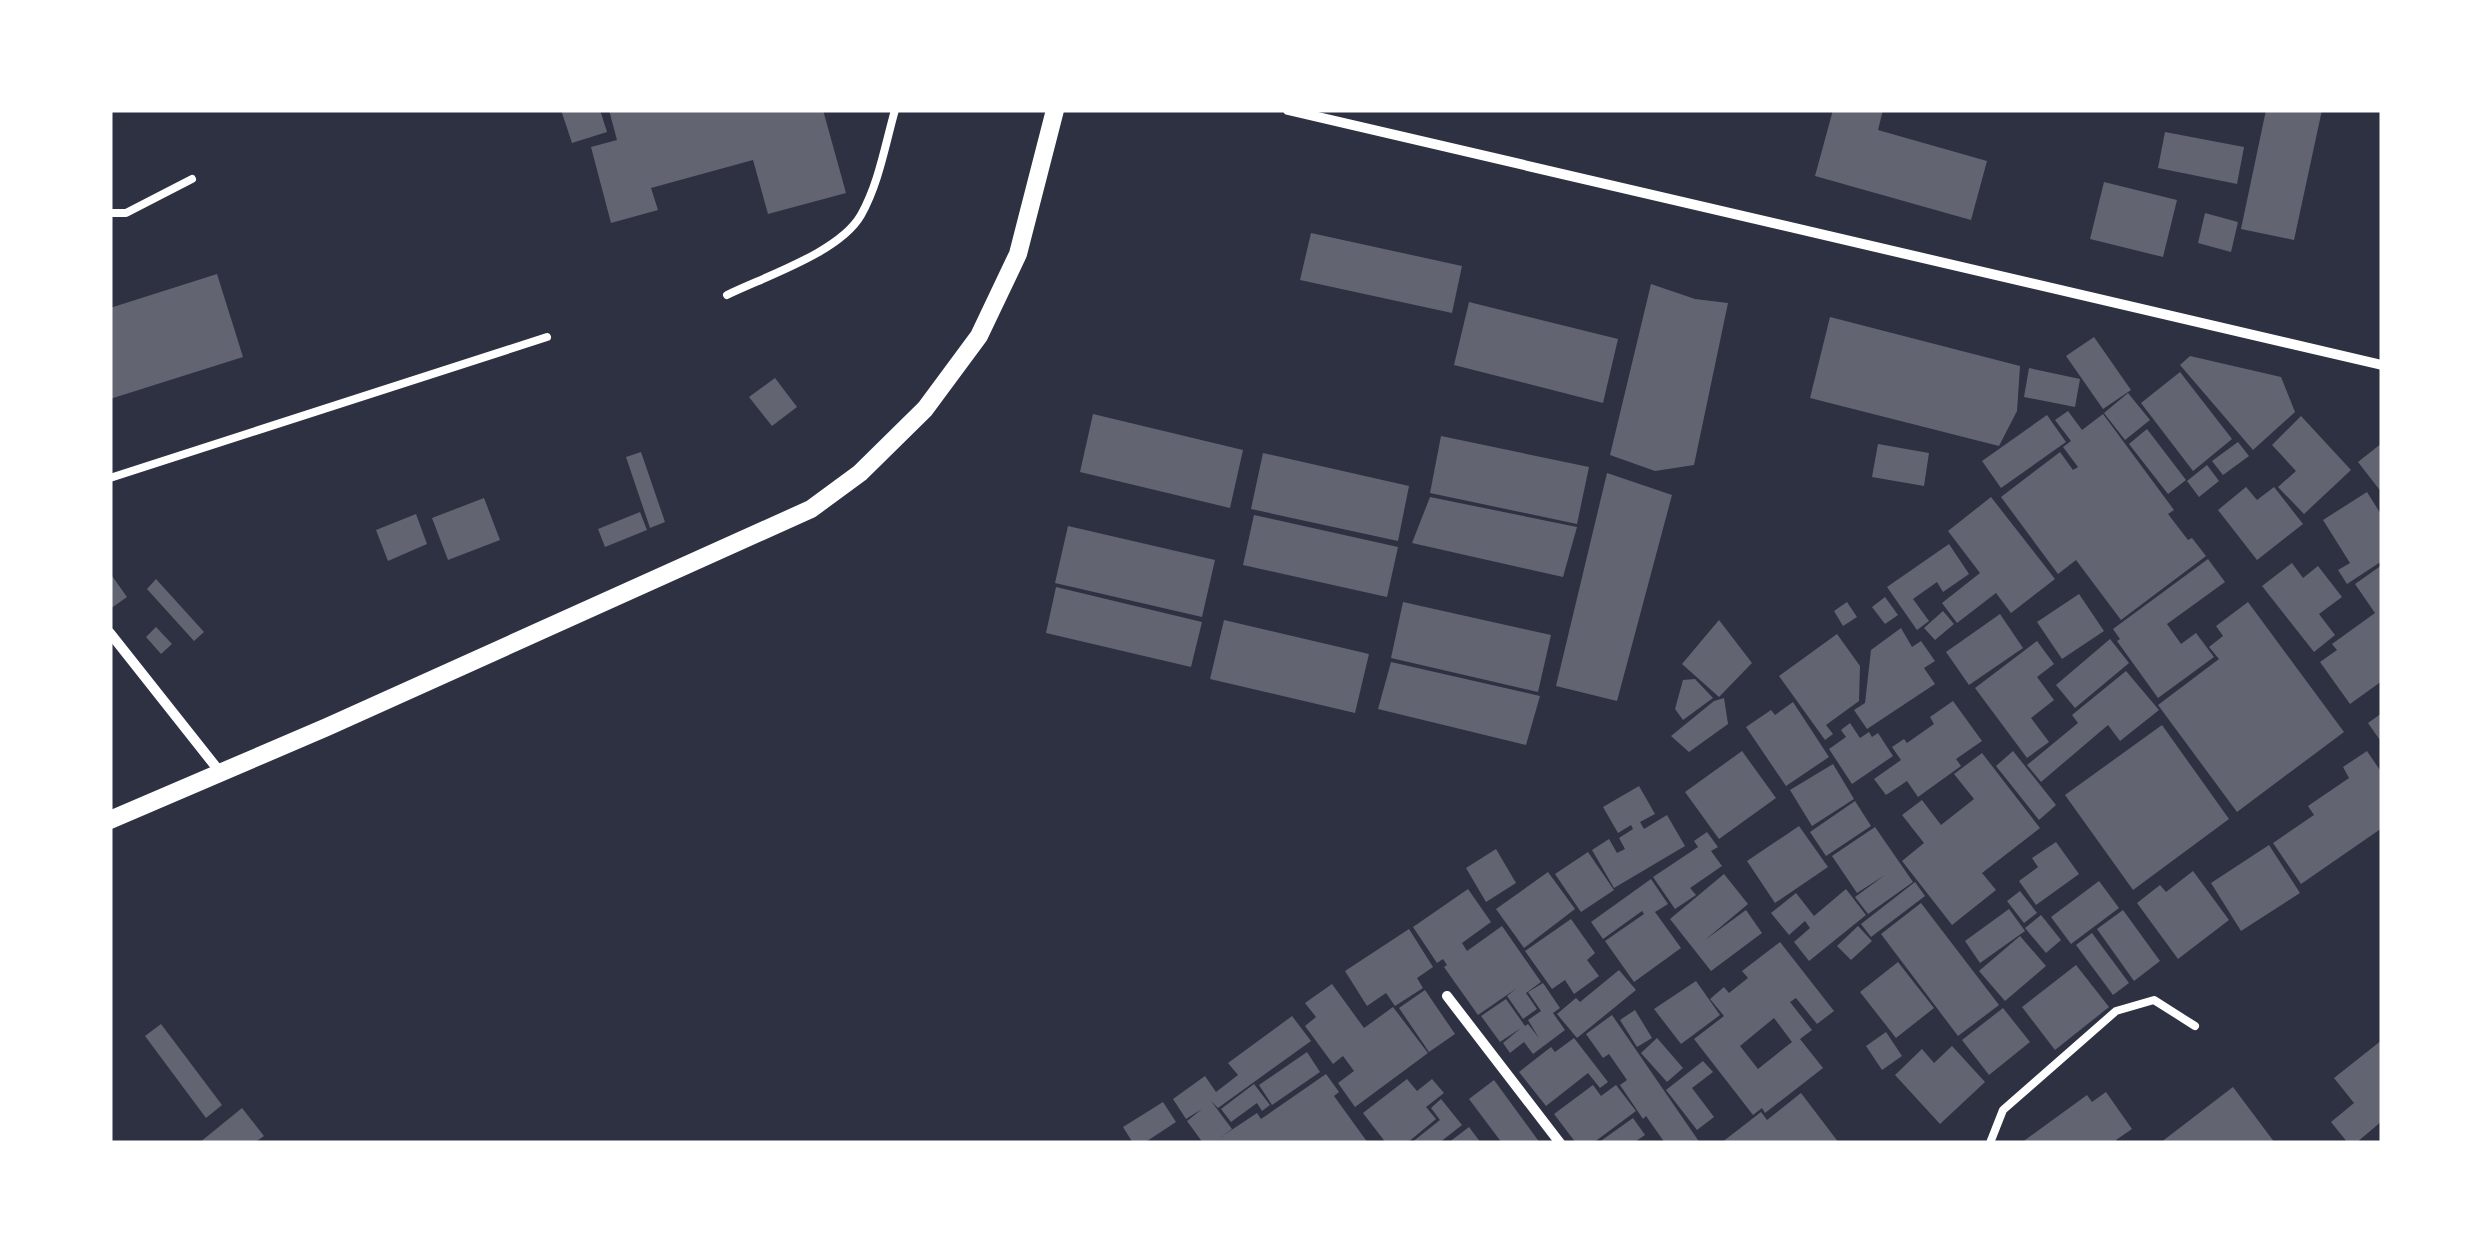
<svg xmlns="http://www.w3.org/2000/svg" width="2492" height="1253" font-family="Spectral,serif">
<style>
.building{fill:#626471;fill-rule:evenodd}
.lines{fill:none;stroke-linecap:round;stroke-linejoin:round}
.service{stroke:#fff;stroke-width:8}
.minor{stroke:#fff;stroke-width:10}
.tertiary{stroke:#fff;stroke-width:18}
</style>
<rect width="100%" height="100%" fill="#2d3142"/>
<g class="building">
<path d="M 561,110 L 600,110 L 607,132 L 572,143 Z"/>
<path d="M 609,110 L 823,110 L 846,193 L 768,214 L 753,160 L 651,188 L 658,210 L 611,223 L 591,147 L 617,140 Z"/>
<path d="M 1833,110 L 1883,110 L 1878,130 L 1987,161 L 1971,220 L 1815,176 Z"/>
<path d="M 2266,110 L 2322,110 L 2294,240 L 2241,229 Z"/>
<path d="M 2165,132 L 2244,147 L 2237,184 L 2158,168 Z"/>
<path d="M 2104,182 L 2177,200 L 2163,257 L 2090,239 Z"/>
<path d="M 2205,213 L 2238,222 L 2231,252 L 2198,243 Z"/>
<path d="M 1311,233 L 1462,266 L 1452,313 L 1300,280 Z"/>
<path d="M 217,274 L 243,357 L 110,399 L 110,308 Z"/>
<path d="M 1651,284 L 1695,299 L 1728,303 L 1694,465 L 1655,471 L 1610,455 Z"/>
<path d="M 1469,302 L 1618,339 L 1603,403 L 1454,365 Z"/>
<path d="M 1830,317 L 2020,366 L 2017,411 L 1999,446 L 1810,398 Z"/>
<path d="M 2094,337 L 2131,390 L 2103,409 L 2066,356 Z"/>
<path d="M 2190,356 L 2281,377 L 2295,412 L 2253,450 L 2180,365 Z"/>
<path d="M 2029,368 L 2080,379 L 2075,407 L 2024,397 Z"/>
<path d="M 2180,372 L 2232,439 L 2193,471 L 2141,403 Z"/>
<path d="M 775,378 L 797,407 L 772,426 L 749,397 Z"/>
<path d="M 2128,393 L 2150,420 L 2125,440 L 2104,413 Z"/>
<path d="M 2068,411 L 2082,430 L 2103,414 L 2174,510 L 2168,514 L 2188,540 L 2192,538 L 2206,556 L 2121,620 L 2076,560 L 2058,574 L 2001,497 L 2060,452 L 2073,470 L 2078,467 L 2063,447 L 2071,441 L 2055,420 Z"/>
<path d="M 1093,414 L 1243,450 L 1230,508 L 1080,472 Z"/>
<path d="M 2047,415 L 2066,442 L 2001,488 L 1982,461 Z"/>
<path d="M 2301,416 L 2351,470 L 2304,514 L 2278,487 L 2296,471 L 2272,445 Z"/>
<path d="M 2147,429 L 2186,480 L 2168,494 L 2129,444 Z"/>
<path d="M 1441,436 L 1589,467 L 1577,524 L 1430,493 Z"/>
<path d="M 2238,442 L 2249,456 L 2223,475 L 2212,461 Z"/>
<path d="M 2382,443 L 2382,493 L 2358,462 Z"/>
<path d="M 1878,444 L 1929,453 L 1924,486 L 1872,477 Z"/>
<path d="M 641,452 L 665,522 L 650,528 L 626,457 Z"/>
<path d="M 1263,453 L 1409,486 L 1398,541 L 1251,509 Z"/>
<path d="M 2207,465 L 2219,481 L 2199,497 L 2187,481 Z"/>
<path d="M 1607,473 L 1672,495 L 1617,701 L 1556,686 Z"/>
<path d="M 2246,487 L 2257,500 L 2274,487 L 2303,524 L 2257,560 L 2218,510 Z"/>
<path d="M 2367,492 L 2382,516 L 2382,561 L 2347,584 L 2338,570 L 2350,563 L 2323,520 Z"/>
<path d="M 1430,497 L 1577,527 L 1563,577 L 1412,543 Z"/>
<path d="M 1991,497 L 2055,579 L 2011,613 L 1996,593 L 1957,623 L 1942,603 L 1980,573 L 1948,531 Z"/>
<path d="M 484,498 L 500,540 L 448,560 L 432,518 Z"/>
<path d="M 640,512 L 647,530 L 605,547 L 598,529 Z"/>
<path d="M 416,514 L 427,544 L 388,561 L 376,530 Z"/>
<path d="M 1254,515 L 1398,547 L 1387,597 L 1243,565 Z"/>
<path d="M 1068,526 L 1215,560 L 1202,617 L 1055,583 Z"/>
<path d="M 1949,544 L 1969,574 L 1943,592 L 1937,582 L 1913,599 L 1929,621 L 1917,630 L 1887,587 Z"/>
<path d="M 2208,559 L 2225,582 L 2167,624 L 2181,644 L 2196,633 L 2214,657 L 2158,698 L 2117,641 L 2120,639 L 2113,629 Z"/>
<path d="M 2292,563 L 2303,578 L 2318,566 L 2342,597 L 2319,614 L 2335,635 L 2314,652 L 2262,586 Z"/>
<path d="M 2382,565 L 2382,681 L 2350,704 L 2320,662 L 2337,650 L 2332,644 L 2375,613 L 2355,584 Z"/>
<path d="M 110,573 L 127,597 L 110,609 Z"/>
<path d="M 156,579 L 204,632 L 194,641 L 147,589 Z"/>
<path d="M 1056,587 L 1202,622 L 1191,667 L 1046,633 Z"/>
<path d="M 2079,594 L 2104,631 L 2062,659 L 2037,622 Z"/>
<path d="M 1885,597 L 1898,615 L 1885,624 L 1872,607 Z"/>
<path d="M 1403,602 L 1551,635 L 1538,692 L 1391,658 Z"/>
<path d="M 1847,602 L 1857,617 L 1843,626 L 1834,611 Z"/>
<path d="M 2248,602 L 2344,732 L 2237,812 L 2158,705 L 2219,659 L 2209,647 L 2223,636 L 2216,626 Z"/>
<path d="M 1943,611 L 1954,624 L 1935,640 L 1924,628 Z"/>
<path d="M 2000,614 L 2023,648 L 1969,685 L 1946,652 Z"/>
<path d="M 1224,620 L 1369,654 L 1355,713 L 1210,679 Z"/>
<path d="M 1719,620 L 1752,663 L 1719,697 L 1682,664 Z"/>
<path d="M 156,627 L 172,644 L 161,654 L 146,637 Z"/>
<path d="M 1901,628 L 1912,647 L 1921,641 L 1935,661 L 1924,668 L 1935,684 L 1867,729 L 1854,710 L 1865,703 L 1871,650 Z"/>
<path d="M 1837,634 L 1860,666 L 1859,701 L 1826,725 L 1833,734 L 1825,740 L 1779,676 Z"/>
<path d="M 2110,639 L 2129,663 L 2075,708 L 2056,685 Z"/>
<path d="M 2037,641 L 2054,664 L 2037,677 L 2054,700 L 2031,718 L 2049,742 L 2027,758 L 1975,688 Z"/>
<path d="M 1391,662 L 1540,696 L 1526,745 L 1378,709 Z"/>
<path d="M 2126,671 L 2159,710 L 2120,741 L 2108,725 L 2041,782 L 2027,765 L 2078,723 L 2072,715 Z"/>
<path d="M 1695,679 L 1713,698 L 1683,720 L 1675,709 L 1683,680 Z"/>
<path d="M 1724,698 L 1728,724 L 1689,752 L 1671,736 L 1714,701 Z"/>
<path d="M 1953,701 L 1982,741 L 1956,759 L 1961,766 L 1918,797 L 1907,781 L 1886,795 L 1874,779 L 1901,760 L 1892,747 L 1904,739 L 1907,743 L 1934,724 L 1930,717 Z"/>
<path d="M 1793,702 L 1829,757 L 1786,786 L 1746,727 L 1771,710 L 1775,715 Z"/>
<path d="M 2382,713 L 2382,743 L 2368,723 Z"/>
<path d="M 1850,723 L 1860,738 L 1869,732 L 1872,737 L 1878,733 L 1893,756 L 1852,784 L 1829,749 L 1846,737 L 1841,730 Z"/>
<path d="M 2162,725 L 2229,819 L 2133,890 L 2065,795 Z"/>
<path d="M 1742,751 L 1776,798 L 1719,839 L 1685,792 Z"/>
<path d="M 2013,751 L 2056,805 L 2039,820 L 1996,766 Z"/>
<path d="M 2367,751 L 2382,773 L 2382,828 L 2301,884 L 2273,843 L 2314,815 L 2308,806 L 2349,778 L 2343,767 Z"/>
<path d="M 1982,753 L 2040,828 L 1982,873 L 1996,890 L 1952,925 L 1902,861 L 1924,843 L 1902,815 L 1922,800 L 1941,825 L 1974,799 L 1954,774 Z"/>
<path d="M 1833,764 L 1854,799 L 1812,826 L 1790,790 Z"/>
<path d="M 1639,786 L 1655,814 L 1640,822 L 1644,829 L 1667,815 L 1685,846 L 1614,888 L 1592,850 L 1609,839 L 1617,853 L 1625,849 L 1619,838 L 1633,829 L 1631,825 L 1618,833 L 1603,807 Z"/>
<path d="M 1855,801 L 1871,826 L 1826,856 L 1810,832 Z"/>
<path d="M 1799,826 L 1828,867 L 1775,903 L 1747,861 Z"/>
<path d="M 1875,827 L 1913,882 L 1868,914 L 1855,897 L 1885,875 L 1857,893 L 1832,856 Z"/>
<path d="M 1707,832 L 1718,847 L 1711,851 L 1722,866 L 1690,888 L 1696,895 L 1675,909 L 1653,877 L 1698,847 L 1694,841 Z"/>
<path d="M 2056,842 L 2079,874 L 2036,905 L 2019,881 L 2038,867 L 2032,858 Z"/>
<path d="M 2269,845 L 2300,893 L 2241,931 L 2211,883 Z"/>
<path d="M 1496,849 L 1516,883 L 1486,902 L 1466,868 Z"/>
<path d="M 1588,852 L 1614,890 L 1581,912 L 1555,874 Z"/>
<path d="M 2193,871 L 2229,920 L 2178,959 L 2137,903 L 2160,885 L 2166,892 Z"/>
<path d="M 1548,872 L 1575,909 L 1524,948 L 1496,909 Z"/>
<path d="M 1724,874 L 1748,904 L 1705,940 L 1746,910 L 1762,933 L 1711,971 L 1670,919 Z"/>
<path d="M 1651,879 L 1668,904 L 1655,912 L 1681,948 L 1634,982 L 1605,941 L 1644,914 L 1642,911 L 1603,939 L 1591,922 Z"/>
<path d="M 2099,881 L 2119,908 L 2071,944 L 2051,917 Z"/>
<path d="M 1915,882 L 1925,896 L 1871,937 L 1861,924 Z"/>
<path d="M 1468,889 L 1491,922 L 1462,943 L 1467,951 L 1502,926 L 1541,982 L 1526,993 L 1537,1009 L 1523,1019 L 1507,996 L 1517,988 L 1478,1015 L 1444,967 L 1447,965 L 1443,959 L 1437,963 L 1413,927 Z"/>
<path d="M 1846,889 L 1866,915 L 1809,961 L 1794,942 L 1810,928 L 1805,921 L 1789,935 L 1771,913 L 1796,893 L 1814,916 Z"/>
<path d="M 2020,891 L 2037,913 L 2024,923 L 2007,901 Z"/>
<path d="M 1921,903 L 1999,1005 L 1958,1036 L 1881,934 Z"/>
<path d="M 2009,909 L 2025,931 L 1980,963 L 1965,941 Z"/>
<path d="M 2123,910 L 2160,961 L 2134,981 L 2097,929 Z"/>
<path d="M 2041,915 L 2061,940 L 2046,953 L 2025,928 Z"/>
<path d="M 1571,919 L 1595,953 L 1587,960 L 1599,976 L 1574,994 L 1565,980 L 1552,989 L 1525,951 Z"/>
<path d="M 1858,926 L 1872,941 L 1851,960 L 1837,946 Z"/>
<path d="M 1409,929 L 1433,967 L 1417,978 L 1423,988 L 1395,1006 L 1386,993 L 1367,1006 L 1345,971 Z"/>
<path d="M 2092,933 L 2129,983 L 2113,995 L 2076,945 Z"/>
<path d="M 2020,936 L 2046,966 L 2005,1001 L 1979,971 Z"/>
<path d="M 1780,942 L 1834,1011 L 1817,1024 L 1796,998 L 1790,1002 L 1812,1030 L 1800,1039 L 1823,1068 L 1765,1113 L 1762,1108 L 1753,1115 L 1694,1039 L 1724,1016 L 1710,999 L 1724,987 L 1729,993 L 1748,978 L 1742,971 ZM 1774,1018 L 1792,1042 L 1758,1069 L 1740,1046 Z"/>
<path d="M 1898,962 L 1934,1008 L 1896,1038 L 1860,992 Z"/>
<path d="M 2076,965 L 2109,1007 L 2055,1050 L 2022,1007 Z"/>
<path d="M 1619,970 L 1636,990 L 1577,1038 L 1557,1014 L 1576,998 L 1580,1002 Z"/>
<path d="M 1696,981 L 1720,1015 L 1681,1044 L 1654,1009 Z"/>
<path d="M 1543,983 L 1560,1008 L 1553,1013 L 1565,1030 L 1533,1054 L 1524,1042 L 1510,1053 L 1503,1043 L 1521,1028 L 1500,1042 L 1481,1016 L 1506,999 L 1525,1026 L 1528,1024 L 1539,1038 L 1528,1020 L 1541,1011 L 1528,992 Z"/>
<path d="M 1332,984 L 1364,1028 L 1393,1007 L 1428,1053 L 1355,1107 L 1338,1083 L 1354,1071 L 1343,1056 L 1333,1064 L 1305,1026 L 1316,1017 L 1305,1003 Z"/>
<path d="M 1425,990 L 1455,1034 L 1429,1052 L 1399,1008 Z"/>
<path d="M 2003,1008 L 2030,1042 L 1989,1075 L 1962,1040 Z"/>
<path d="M 1635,1010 L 1652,1038 L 1637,1047 L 1620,1020 Z"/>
<path d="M 1612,1015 L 1700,1143 L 1665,1143 L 1646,1116 L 1643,1119 L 1620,1085 L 1627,1080 L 1609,1054 L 1603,1058 L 1586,1034 Z"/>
<path d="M 1292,1016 L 1311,1041 L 1218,1108 L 1211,1101 L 1232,1129 L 1221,1137 L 1257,1113 L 1261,1119 L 1326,1074 L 1339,1092 L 1334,1096 L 1368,1143 L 1203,1143 L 1187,1121 L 1202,1109 L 1186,1119 L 1173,1099 L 1205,1076 L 1216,1092 L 1238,1075 L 1228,1063 Z"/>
<path d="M 161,1024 L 222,1105 L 206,1118 L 145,1036 Z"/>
<path d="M 1886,1032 L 1902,1056 L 1882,1070 L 1866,1046 Z"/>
<path d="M 1574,1038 L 1608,1082 L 1600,1088 L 1588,1073 L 1546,1106 L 1519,1072 L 1551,1047 L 1555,1052 Z"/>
<path d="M 1657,1038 L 1683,1068 L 1667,1082 L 1641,1053 Z"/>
<path d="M 2382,1040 L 2382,1121 L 2356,1143 L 2348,1143 L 2331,1122 L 2354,1103 L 2334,1078 Z"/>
<path d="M 1952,1046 L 1985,1082 L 1940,1124 L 1895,1075 L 1922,1049 L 1934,1063 Z"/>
<path d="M 1307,1052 L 1320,1072 L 1272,1105 L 1259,1085 Z"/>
<path d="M 1703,1061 L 1713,1072 L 1692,1088 L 1714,1117 L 1697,1130 L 1666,1090 Z"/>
<path d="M 1407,1079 L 1417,1091 L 1432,1079 L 1444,1093 L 1426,1107 L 1436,1119 L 1407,1143 L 1386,1143 L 1363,1113 Z"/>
<path d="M 1494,1080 L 1540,1143 L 1502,1143 L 1469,1099 Z"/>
<path d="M 1254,1084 L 1270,1105 L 1262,1111 L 1257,1103 L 1231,1122 L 1221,1109 Z"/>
<path d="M 1593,1085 L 1601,1096 L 1616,1085 L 1636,1111 L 1593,1143 L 1576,1143 L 1554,1114 Z"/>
<path d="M 2233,1087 L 2275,1143 L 2160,1143 Z"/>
<path d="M 2106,1092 L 2132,1129 L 2116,1140 L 2119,1143 L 2021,1143 L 2087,1095 L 2092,1102 Z"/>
<path d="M 1801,1093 L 1839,1143 L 1721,1143 L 1761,1112 L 1767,1120 Z"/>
<path d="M 1441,1099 L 1462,1125 L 1439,1143 L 1411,1143 L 1440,1120 L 1431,1108 Z"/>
<path d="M 1163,1102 L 1176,1122 L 1144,1143 L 1133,1143 L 1123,1127 Z"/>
<path d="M 242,1108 L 264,1136 L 254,1143 L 199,1143 Z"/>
<path d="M 1633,1118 L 1645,1135 L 1633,1143 L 1598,1143 Z"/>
<path d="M 1469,1127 L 1481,1143 L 1448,1143 Z"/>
</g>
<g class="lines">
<g class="service">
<path d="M 110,213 L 126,213 L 192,179"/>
<path d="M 727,295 C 766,276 840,252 861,215 C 879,183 885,145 895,110"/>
<path d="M 110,478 L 547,337"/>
<path d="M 1990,1143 L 2003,1110 L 2116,1011 L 2154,1000 L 2195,1026"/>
</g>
<g class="minor">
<path d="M 1288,110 L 2382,365"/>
<path d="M 110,633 L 220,772"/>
<path d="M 1447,996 L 1560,1143"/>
</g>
<path class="tertiary" d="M 110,820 L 327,727 L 811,509 L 860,473 L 925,409 L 979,336 L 1018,254 L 1055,110"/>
</g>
<rect width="2492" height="1253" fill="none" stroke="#ffffff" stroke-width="225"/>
</svg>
